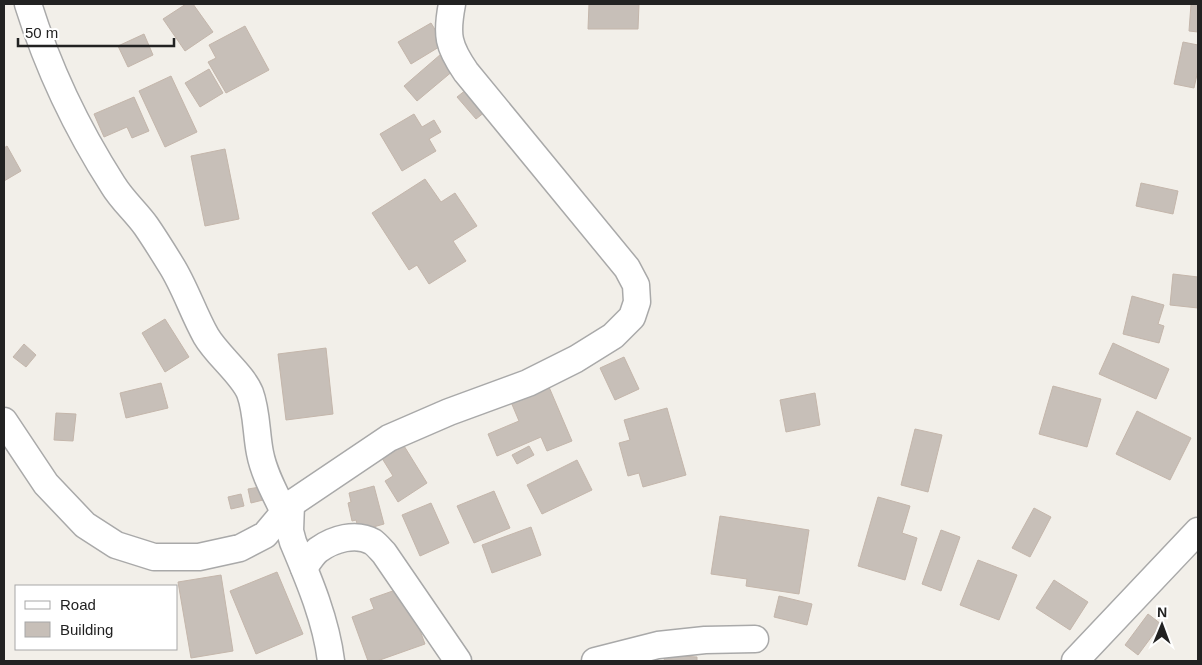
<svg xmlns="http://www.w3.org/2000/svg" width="1202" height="665" font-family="Helvetica,sans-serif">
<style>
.building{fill:#c7bfb8;stroke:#c4b6ab}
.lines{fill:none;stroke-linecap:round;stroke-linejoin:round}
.minor-casing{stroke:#a9a9a9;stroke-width:29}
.minor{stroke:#fff;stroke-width:26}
</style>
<rect width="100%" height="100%" fill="#f2efe9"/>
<g class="building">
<path d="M 186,4 L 193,4 L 213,32 L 185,51 L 163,19 Z"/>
<path d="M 589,4 L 639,4 L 638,29 L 588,29 Z"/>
<path d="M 1191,4 L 1198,4 L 1198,32 L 1189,31 Z"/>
<path d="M 431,23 L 444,44 L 411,64 L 398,42 Z"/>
<path d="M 245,26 L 269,70 L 226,93 L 208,62 L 216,58 L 209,45 Z"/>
<path d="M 144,34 L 153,55 L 128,67 L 118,46 Z"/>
<path d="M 1183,42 L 1198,45 L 1198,70 L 1194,88 L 1174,84 Z"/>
<path d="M 441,54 L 454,70 L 417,101 L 404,86 Z"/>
<path d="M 209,69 L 223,93 L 200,107 L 185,83 Z"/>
<path d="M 171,76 L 197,132 L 165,147 L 139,91 Z"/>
<path d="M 471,86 L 490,108 L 476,119 L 457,97 Z"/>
<path d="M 134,97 L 149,131 L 132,138 L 127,127 L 104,137 L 94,114 Z"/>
<path d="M 414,114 L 422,127 L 434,120 L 441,132 L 429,139 L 436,151 L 402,171 L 380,134 Z"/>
<path d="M 7,146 L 21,171 L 4,181 L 4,148 Z"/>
<path d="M 225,149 L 239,219 L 205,226 L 191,156 Z"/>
<path d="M 425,179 L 441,202 L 455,193 L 477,226 L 453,241 L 466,261 L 429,284 L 417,265 L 409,270 L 372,213 Z"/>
<path d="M 1141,183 L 1178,191 L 1173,214 L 1136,206 Z"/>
<path d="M 1173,274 L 1198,277 L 1198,308 L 1170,305 Z"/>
<path d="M 1132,296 L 1164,305 L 1158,324 L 1164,326 L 1159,343 L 1123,334 Z"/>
<path d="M 165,319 L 189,357 L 165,372 L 142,333 Z"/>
<path d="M 1113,343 L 1169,369 L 1156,399 L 1099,374 Z"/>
<path d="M 24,344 L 36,355 L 26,367 L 13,357 Z"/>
<path d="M 326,348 L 333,414 L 286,420 L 278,354 Z"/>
<path d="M 624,357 L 639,389 L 615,400 L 600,368 Z"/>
<path d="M 161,383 L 168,408 L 126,418 L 120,393 Z"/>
<path d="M 1053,386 L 1101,399 L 1087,447 L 1039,434 Z"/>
<path d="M 549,387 L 572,441 L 547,451 L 541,437 L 497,456 L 488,434 L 519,421 L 511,402 Z"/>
<path d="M 815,393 L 820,425 L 786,432 L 780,400 Z"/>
<path d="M 667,408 L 686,475 L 643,487 L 639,473 L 628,476 L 619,443 L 630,440 L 624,420 Z"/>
<path d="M 1137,411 L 1191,438 L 1170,480 L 1116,454 Z"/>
<path d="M 56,413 L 76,414 L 73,441 L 54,440 Z"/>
<path d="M 915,429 L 942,435 L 928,492 L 901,485 Z"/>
<path d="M 401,441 L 427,483 L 398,502 L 385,481 L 393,476 L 380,455 Z"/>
<path d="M 529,446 L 534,455 L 517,464 L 512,455 Z"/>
<path d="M 577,460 L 592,490 L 542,514 L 527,485 Z"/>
<path d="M 374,486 L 384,524 L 359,531 L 356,520 L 352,521 L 348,503 L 351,502 L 349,493 Z"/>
<path d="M 260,487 L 263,500 L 251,503 L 248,489 Z"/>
<path d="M 494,491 L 510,528 L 474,543 L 457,506 Z"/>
<path d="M 241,494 L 244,506 L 231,509 L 228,497 Z"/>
<path d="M 878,497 L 910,506 L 902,533 L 917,538 L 905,580 L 858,566 Z"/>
<path d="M 431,503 L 449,543 L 420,556 L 402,515 Z"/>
<path d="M 1034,508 L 1051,517 L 1030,557 L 1012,548 Z"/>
<path d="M 720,516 L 809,530 L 799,594 L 746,586 L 747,579 L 711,574 Z"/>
<path d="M 531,527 L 541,555 L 492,573 L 482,545 Z"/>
<path d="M 941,530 L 960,537 L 941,591 L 922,584 Z"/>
<path d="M 978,560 L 1017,575 L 999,620 L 960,605 Z"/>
<path d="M 277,572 L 303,634 L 256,654 L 230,591 Z"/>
<path d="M 221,575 L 233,651 L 191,658 L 178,582 Z"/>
<path d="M 1054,580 L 1088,602 L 1070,630 L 1036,608 Z"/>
<path d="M 404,587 L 425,644 L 377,661 L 368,661 L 352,617 L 374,609 L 370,599 Z"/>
<path d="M 779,596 L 812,604 L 807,625 L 774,617 Z"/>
<path d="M 1148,614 L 1161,624 L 1138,655 L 1125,645 Z"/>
<path d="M 665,655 L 697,657 L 697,661 L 664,661 Z"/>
</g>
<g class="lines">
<g class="minor-casing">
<g id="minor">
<path d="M 28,4 C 48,68 77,129 113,185 C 122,200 136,212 146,226 C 155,239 163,252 171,265 C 185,287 193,313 206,336 C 217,355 243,375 250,393 C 257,412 256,433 260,453 C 264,474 275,493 284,512"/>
<path d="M 4,421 L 46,484 L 85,525 L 116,545 L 154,557 L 199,557 L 240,548 L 265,535 L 291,504 L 389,438 L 449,412 L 528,383 L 576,359 L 613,336 L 632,317 L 637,302 L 636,285 L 627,268 L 466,72 C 448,46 446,35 452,4"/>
<path d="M 291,504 L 290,531 L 293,542 C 309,580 326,620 331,661"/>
<path d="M 304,568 C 308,562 312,555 318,550 C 333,539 356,532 373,542 C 377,545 381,550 384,553 L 458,661"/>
<path d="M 595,661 L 658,645 L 705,640 L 755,639"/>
<path d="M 1075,661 L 1198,531"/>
</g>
</g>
<use href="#minor" class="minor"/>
</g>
<rect width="1202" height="665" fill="none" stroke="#222222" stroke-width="10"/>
<rect x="15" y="585" width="162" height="65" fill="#ffffff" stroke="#a7a7a7"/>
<rect x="25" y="601" width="25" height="8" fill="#ffffff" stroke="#a7a7a7"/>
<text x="60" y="610" font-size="15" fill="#222222">Road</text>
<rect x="25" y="622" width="25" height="15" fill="#c7bfb8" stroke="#a7a7a7"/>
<text x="60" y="635" font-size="15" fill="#222222">Building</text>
<g transform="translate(1162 625) rotate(1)" stroke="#ffffff" stroke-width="4" paint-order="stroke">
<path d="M0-4L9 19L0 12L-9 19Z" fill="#222222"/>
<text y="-8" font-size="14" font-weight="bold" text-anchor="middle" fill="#222222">N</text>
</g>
<path d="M18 38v8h156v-8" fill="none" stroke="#222222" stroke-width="2.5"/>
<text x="25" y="38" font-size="15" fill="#222222" stroke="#ffffff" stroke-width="4" paint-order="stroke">50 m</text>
</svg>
